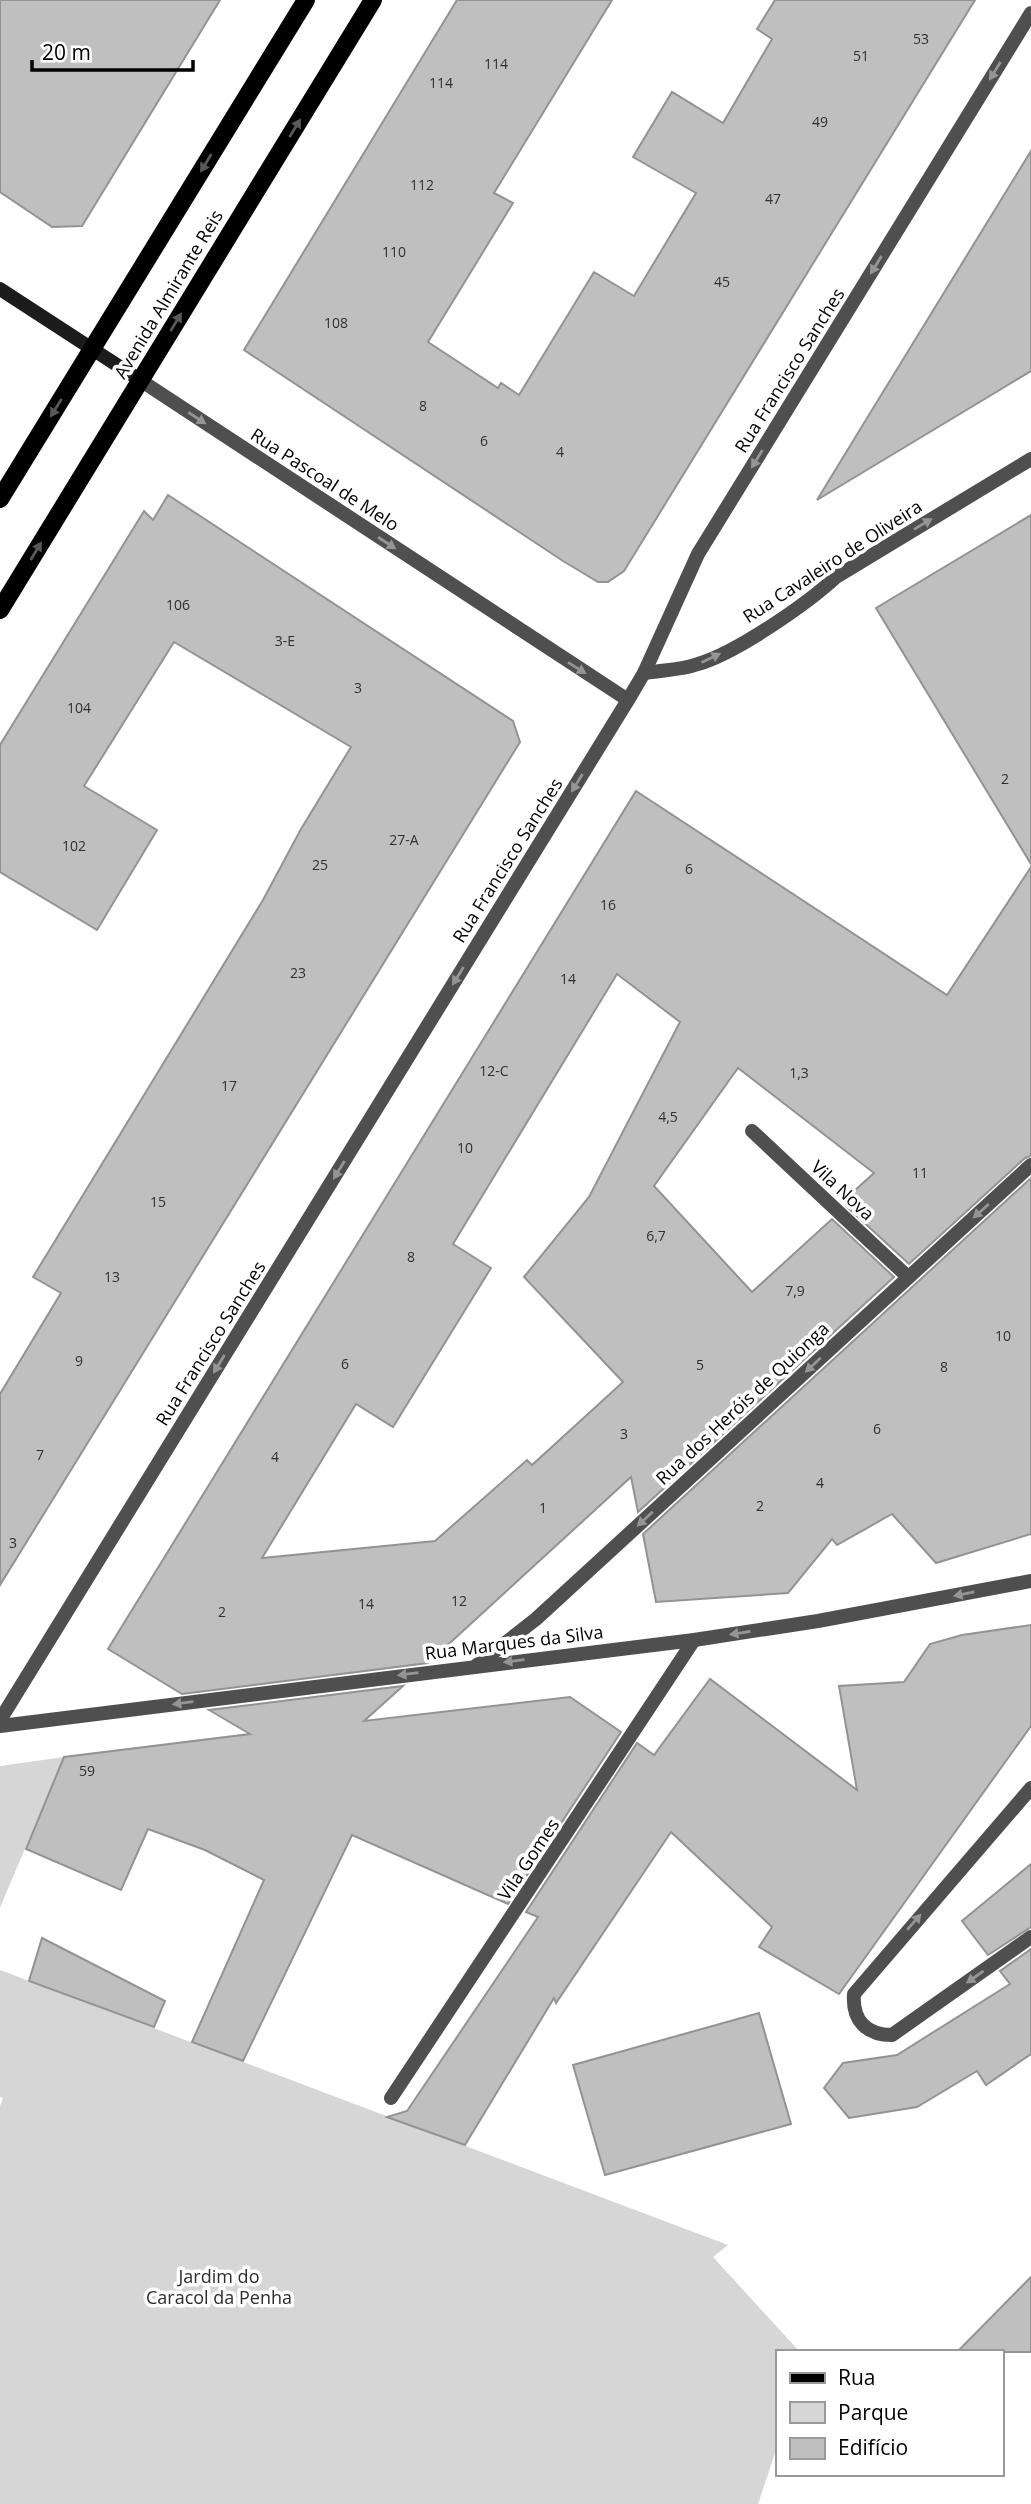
<svg xmlns="http://www.w3.org/2000/svg" width="1031" height="2504" font-family="'Open Sans',sans-serif">
<style>
.green{fill:#d6d6d6}
.building{fill:#bfbfbf;stroke:#939393;stroke-width:2;fill-rule:evenodd}
.lines{fill:none;stroke-linecap:round;stroke-linejoin:round}
.street{stroke:#4f4f4f;stroke-width:14}
.secondary{stroke:#1c1c1c;stroke-width:14}
.primary{stroke:#000;stroke-width:18}
.oneway{fill:#959595}
.oneway2{fill:#595959}
.labels{text-anchor:middle;dominant-baseline:central;stroke-width:7;stroke-linejoin:round;paint-order:stroke}
.number-label{font-size:14px;fill:#303030}
.street-label{font-size:18px;fill:#000;stroke:#fff}
.park-label{font-size:18px;fill:#2d2d2d;stroke:#fff}
</style>
<rect width="100%" height="100%" fill="#fff"/>
<g class="green">
<path d="M 64,1757 L 4,1898 L 0,1908 L 0,1766 Z"/>
<path d="M 0,1970 L 728,2245 L 713,2257 L 800,2352 L 777,2352 L 777,2447 L 758,2504 L 0,2504 L 0,2106 L 3,2098 L 0,2097 Z"/>
</g>
<g class="building">
<path d="M 0,0 L 220,0 L 82,226 L 52,227 L 0,192 Z"/>
<path d="M 457,0 L 612,0 L 494,193 L 513,203 L 428,342 L 498,388 L 501,383 L 519,395 L 594,272 L 634,296 L 696,193 L 633,157 L 672,92 L 723,123 L 772,39 L 757,29 L 775,0 L 975,0 L 624,571 L 608,582 L 598,582 L 563,561 L 244,350 Z"/>
<path d="M 1031,151 L 1031,371 L 817,500 L 864,423 Z"/>
<path d="M 168,495 L 513,721 L 520,742 L 0,1585 L 0,1394 L 61,1293 L 33,1277 L 263,900 L 301,829 L 351,747 L 174,642 L 84,786 L 157,830 L 97,930 L 0,872 L 0,745 L 144,511 L 153,520 Z"/>
<path d="M 1031,515 L 1031,864 L 876,608 Z"/>
<path d="M 636,791 L 947,995 L 1031,867 L 1031,1156 L 1025,1158 L 909,1264 L 846,1206 L 857,1196 L 853,1192 L 874,1173 L 738,1068 L 654,1186 L 752,1292 L 832,1219 L 894,1277 L 638,1512 L 631,1477 L 428,1663 L 182,1694 L 108,1649 ZM 617,974 L 680,1022 L 589,1197 L 524,1277 L 623,1382 L 532,1465 L 527,1460 L 435,1541 L 262,1558 L 356,1404 L 393,1427 L 462,1315 L 491,1268 L 453,1244 Z"/>
<path d="M 1031,1178 L 1031,1534 L 936,1563 L 892,1514 L 837,1545 L 832,1539 L 788,1593 L 656,1602 L 643,1534 Z"/>
<path d="M 1031,1625 L 1031,1726 L 839,1994 L 759,1947 L 772,1927 L 671,1832 L 556,2003 L 554,1998 L 465,2145 L 387,2117 L 407,2111 L 538,1917 L 526,1912 L 637,1743 L 654,1755 L 710,1679 L 857,1790 L 839,1686 L 904,1682 L 930,1644 L 962,1635 Z"/>
<path d="M 403,1686 L 364,1721 L 570,1697 L 621,1732 L 508,1904 L 352,1835 L 243,2061 L 192,2042 L 264,1880 L 205,1850 L 148,1829 L 121,1890 L 26,1849 L 64,1757 L 250,1734 L 209,1710 Z"/>
<path d="M 1031,1864 L 1031,1927 L 988,1955 L 962,1921 Z"/>
<path d="M 42,1938 L 165,2001 L 154,2027 L 29,1981 Z"/>
<path d="M 1031,1949 L 1031,2054 L 986,2085 L 977,2071 L 917,2107 L 849,2118 L 824,2088 L 843,2063 L 897,2055 L 1010,1984 L 1000,1971 Z"/>
<path d="M 759,2013 L 791,2124 L 605,2175 L 573,2065 Z"/>
<path d="M 1031,2277 L 1031,2352 L 957,2352 Z"/>
</g>
<g class="lines">
<g class="street">
<path d="M 140,380 L 628,700"/>
<path d="M 644,673 C 662,670 682,670 698,664 C 736,653 807,604 836,577 L 1031,459"/>
<path d="M 752,1131 L 908,1277"/>
<path d="M 477,1665 L 536,1619 L 1031,1165"/>
<path d="M 0,1720 L 628,700 L 644,673 L 698,554 L 1031,13"/>
<path d="M 0,1726 L 694,1640 L 818,1621 L 1031,1581"/>
<path d="M 1031,1788 L 854,1994 C 852,2020 866,2035 892,2035 L 1031,1937"/>
<path d="M 391,2098 L 694,1640"/>
</g>
<path class="secondary" d="M 0,289 L 140,380"/>
<g class="primary">
<path d="M 0,499 L 306,0"/>
<path d="M 0,610 L 373,0"/>
</g>
</g>
<defs><path id="oneway-solid" d="M-6-.8H1V-3.2L6.5 0L1 3.2V.8H-6Z" transform="scale(1.75)"/></defs>
<g class="oneway">
<use href="#oneway-solid" transform="translate(995 71) rotate(122)"/>
<use href="#oneway-solid" transform="translate(876 265) rotate(122)"/>
<use href="#oneway-solid" transform="translate(197 418) rotate(33)"/>
<use href="#oneway-solid" transform="translate(757 459) rotate(122)"/>
<use href="#oneway-solid" transform="translate(923 524) rotate(-31)"/>
<use href="#oneway-solid" transform="translate(387 543) rotate(33)"/>
<use href="#oneway-solid" transform="translate(711 658) rotate(-26)"/>
<use href="#oneway-solid" transform="translate(577 668) rotate(32)"/>
<use href="#oneway-solid" transform="translate(577 783) rotate(122)"/>
<use href="#oneway-solid" transform="translate(458 976) rotate(122)"/>
<use href="#oneway-solid" transform="translate(339 1170) rotate(122)"/>
<use href="#oneway-solid" transform="translate(981 1211) rotate(138)"/>
<use href="#oneway-solid" transform="translate(219 1364) rotate(122)"/>
<use href="#oneway-solid" transform="translate(813 1365) rotate(137)"/>
<use href="#oneway-solid" transform="translate(645 1519) rotate(137)"/>
<use href="#oneway-solid" transform="translate(964 1594) rotate(169)"/>
<use href="#oneway-solid" transform="translate(740 1633) rotate(171)"/>
<use href="#oneway-solid" transform="translate(514 1661) rotate(173)"/>
<use href="#oneway-solid" transform="translate(408 1674) rotate(173)"/>
<use href="#oneway-solid" transform="translate(183 1703) rotate(173)"/>
<use href="#oneway-solid" transform="translate(914 1922) rotate(-49)"/>
<use href="#oneway-solid" transform="translate(975 1977) rotate(145)"/>
</g>
<g class="oneway2">
<use href="#oneway-solid" transform="translate(295 128) rotate(-58)"/>
<use href="#oneway-solid" transform="translate(206 163) rotate(121)"/>
<use href="#oneway-solid" transform="translate(176 322) rotate(-59)"/>
<use href="#oneway-solid" transform="translate(56 408) rotate(122)"/>
<use href="#oneway-solid" transform="translate(36 551) rotate(-59)"/>
</g>
<g class="labels">
<g class="number-label">
<text x="921" y="38">53</text>
<text x="861" y="55">51</text>
<text x="496" y="63">114</text>
<text x="441" y="82">114</text>
<text x="820" y="121">49</text>
<text x="422" y="184">112</text>
<text x="773" y="198">47</text>
<text x="394" y="251">110</text>
<text x="722" y="281">45</text>
<text x="336" y="322">108</text>
<text x="423" y="405">8</text>
<text x="484" y="440">6</text>
<text x="560" y="451">4</text>
<text x="178" y="604">106</text>
<text x="285" y="640">3-E</text>
<text x="358" y="687">3</text>
<text x="79" y="707">104</text>
<text x="1005" y="778">2</text>
<text x="404" y="839">27-A</text>
<text x="74" y="845">102</text>
<text x="320" y="864">25</text>
<text x="689" y="868">6</text>
<text x="608" y="904">16</text>
<text x="298" y="972">23</text>
<text x="568" y="978">14</text>
<text x="494" y="1070">12-C</text>
<text x="799" y="1072">1,3</text>
<text x="229" y="1085">17</text>
<text x="668" y="1116">4,5</text>
<text x="465" y="1147">10</text>
<text x="920" y="1172">11</text>
<text x="158" y="1201">15</text>
<text x="656" y="1235">6,7</text>
<text x="411" y="1256">8</text>
<text x="112" y="1276">13</text>
<text x="795" y="1290">7,9</text>
<text x="1003" y="1335">10</text>
<text x="79" y="1360">9</text>
<text x="345" y="1363">6</text>
<text x="700" y="1364">5</text>
<text x="944" y="1366">8</text>
<text x="877" y="1428">6</text>
<text x="624" y="1433">3</text>
<text x="40" y="1454">7</text>
<text x="275" y="1456">4</text>
<text x="820" y="1482">4</text>
<text x="760" y="1505">2</text>
<text x="543" y="1507">1</text>
<text x="13" y="1542">3</text>
<text x="459" y="1600">12</text>
<text x="366" y="1603">14</text>
<text x="222" y="1611">2</text>
<text x="87" y="1770">59</text>
</g>
<g class="street-label">
<text transform="translate(168 294) rotate(-59)">Avenida Almirante Reis</text>
<text transform="translate(789 370) rotate(-58)">Rua Francisco Sanches</text>
<text transform="translate(325 479) rotate(33)">Rua Pascoal de Melo</text>
<text transform="translate(832 561) rotate(-33)">Rua Cavaleiro de Oliveira</text>
<text transform="translate(507 860) rotate(-58)">Rua Francisco Sanches</text>
<text transform="translate(843 1190) rotate(43)">Vila Nova</text>
<text transform="translate(210 1343) rotate(-58)">Rua Francisco Sanches</text>
<text transform="translate(742 1403) rotate(-43)">Rua dos Heróis de Quionga</text>
<text transform="translate(514 1642) rotate(-7)">Rua Marques da Silva</text>
<text transform="translate(528 1859) rotate(-56)">Vila Gomes</text>
</g>
<g class="park-label">
<text x="219" y="2276">Jardim do<tspan x="219" dy="21">Caracol da Penha</tspan></text>
</g>
</g>
<rect x="776" y="2350" width="228" height="126" fill="#ffffff" stroke="#999999" stroke-width="2"/>
<rect x="790" y="2373" width="35" height="10" fill="#000000" stroke="#999999" stroke-width="2"/>
<text x="838" y="2385" font-size="21" fill="#000000">Rua</text>
<rect x="790" y="2402" width="35" height="21" fill="#d6d6d6" stroke="#999999" stroke-width="2"/>
<text x="838" y="2420" font-size="21" fill="#000000">Parque</text>
<rect x="790" y="2438" width="35" height="21" fill="#bfbfbf" stroke="#999999" stroke-width="2"/>
<text x="838" y="2455" font-size="21" fill="#000000">Edifício</text>
<path d="M32 60v10h161v-10" fill="none" stroke="#000000" stroke-width="3.5"/>
<text x="42" y="60" font-size="21" fill="#000000" stroke="#ffffff" stroke-width="5" paint-order="stroke">20 m</text>
</svg>
